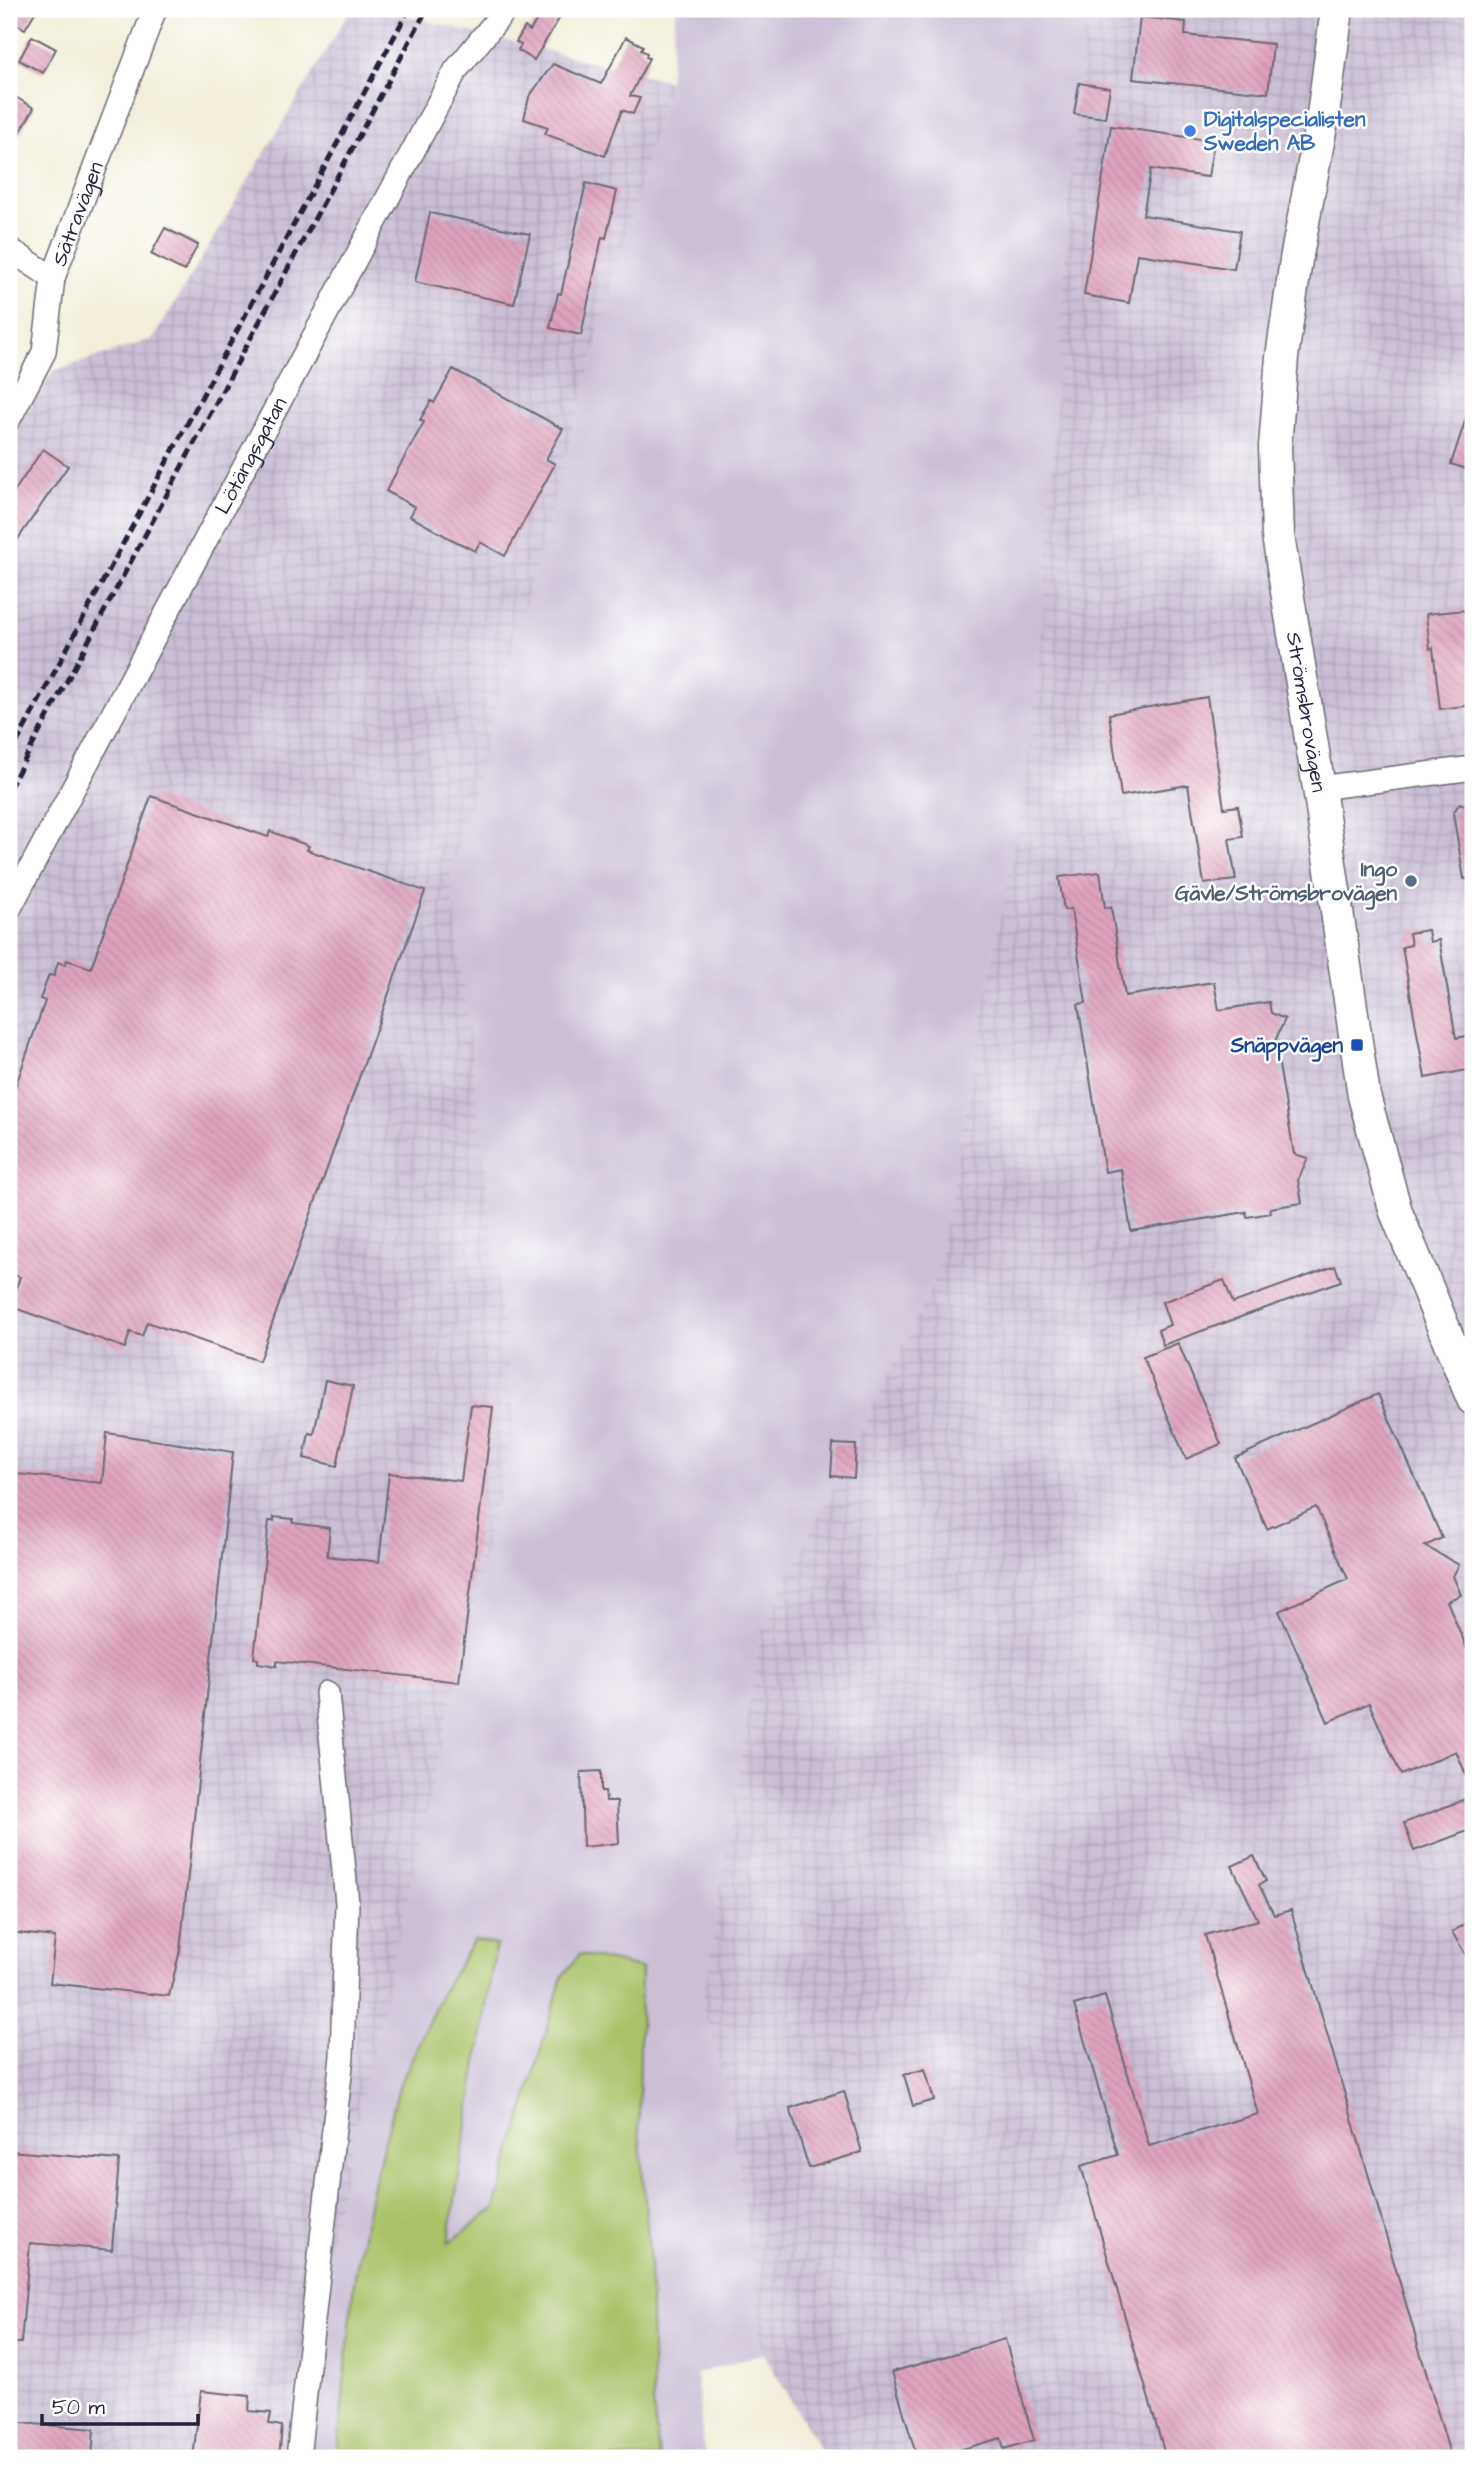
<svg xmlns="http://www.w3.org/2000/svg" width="1482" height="2467" font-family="'Architects Daughter',sans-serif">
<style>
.industrial{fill:url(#industrial-grid)}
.railway{fill:#cbbfd5}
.green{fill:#a9c267;stroke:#667251;stroke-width:2}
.building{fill:url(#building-back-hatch)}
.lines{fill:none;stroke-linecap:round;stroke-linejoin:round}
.street-casing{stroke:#6b6973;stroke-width:26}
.secondary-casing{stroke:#6b6973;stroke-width:35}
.street{stroke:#fff;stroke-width:23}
.secondary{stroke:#fff;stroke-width:32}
.rail{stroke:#22223b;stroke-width:5;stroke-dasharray:10 5;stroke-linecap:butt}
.shop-dot{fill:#3f7fe0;stroke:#fff;stroke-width:2.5}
.service-dot{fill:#5c6f8a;stroke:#fff;stroke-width:2.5}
.transit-dot{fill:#1a4fb4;stroke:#fff;stroke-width:2.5}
.labels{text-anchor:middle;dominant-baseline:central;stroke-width:5;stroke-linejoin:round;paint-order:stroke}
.shop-label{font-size:21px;font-weight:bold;fill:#366cbe;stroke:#fff;text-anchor:start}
.street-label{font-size:21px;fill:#22223b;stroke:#fff}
.service-label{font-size:21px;font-weight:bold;fill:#4e5e75;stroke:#fff;text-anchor:end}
.transit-label{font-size:21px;font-weight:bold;fill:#164399;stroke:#fff;text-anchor:end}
</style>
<defs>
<pattern id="industrial-grid" width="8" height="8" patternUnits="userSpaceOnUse" patternTransform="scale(1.75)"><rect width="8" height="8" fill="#cbbfd5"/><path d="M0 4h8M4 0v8" fill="none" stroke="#aea4b8"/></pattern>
<pattern id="building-back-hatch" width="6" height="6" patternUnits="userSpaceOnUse" patternTransform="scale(1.75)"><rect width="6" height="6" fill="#dea2bc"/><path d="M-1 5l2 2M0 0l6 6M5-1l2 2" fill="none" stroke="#be8ba2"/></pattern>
</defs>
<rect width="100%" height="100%" fill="#fff"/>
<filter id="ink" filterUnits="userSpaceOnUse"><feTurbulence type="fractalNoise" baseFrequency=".0143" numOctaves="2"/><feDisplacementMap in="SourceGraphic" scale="14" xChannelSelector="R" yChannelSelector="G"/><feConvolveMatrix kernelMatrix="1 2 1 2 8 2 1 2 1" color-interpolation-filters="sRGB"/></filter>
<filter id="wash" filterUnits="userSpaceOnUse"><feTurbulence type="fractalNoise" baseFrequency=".00686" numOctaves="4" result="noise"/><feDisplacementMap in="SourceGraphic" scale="28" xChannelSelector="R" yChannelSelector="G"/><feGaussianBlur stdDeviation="1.57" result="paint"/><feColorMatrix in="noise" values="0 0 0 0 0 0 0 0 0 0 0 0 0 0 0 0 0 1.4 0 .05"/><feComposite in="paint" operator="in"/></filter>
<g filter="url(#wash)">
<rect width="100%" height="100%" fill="#f2eeda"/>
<g class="industrial">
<path d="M 351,9 L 379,9 L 669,81 L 451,875 L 515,1424 L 294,2400 L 291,2458 L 9,2458 L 9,437 L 53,371 L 153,339 Z"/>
<path d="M 1086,9 L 1473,9 L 1473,2458 L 825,2458 L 763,2353 L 727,2090 L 702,2005 L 760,1634 L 934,1282 L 1025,780 L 1042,630 L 1068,204 Z"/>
</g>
<path class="railway" d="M 676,9 L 1086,9 L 1068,204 L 1042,630 L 1025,780 L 934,1282 L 760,1634 L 702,2005 L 727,2090 L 763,2353 L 696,2374 L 705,2458 L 517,2458 L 562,1977 L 495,2208 L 447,2244 L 496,1945 L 475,1940 L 372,2189 L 354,2282 L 337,2458 L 291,2458 L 294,2400 L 515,1424 L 451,875 L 669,81 Z"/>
<path class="green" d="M 474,1940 L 496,1945 L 448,2243 L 495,2208 L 562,1977 L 580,1954 L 641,1968 L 639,2129 L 650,2263 L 653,2402 L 659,2458 L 337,2458 L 354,2282 L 372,2189 L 399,2087 L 441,1994 Z"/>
<g id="blocks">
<g class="building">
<path d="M 18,9 L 37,9 L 25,29 L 12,21 Z"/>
<path d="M 543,9 L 565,9 L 534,60 L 518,50 L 521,45 L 516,42 L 525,27 L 530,31 Z"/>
<path d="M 1140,17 L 1186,22 L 1185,35 L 1273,44 L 1268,93 L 1133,79 Z"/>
<path d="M 32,36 L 56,49 L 43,73 L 19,60 Z"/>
<path d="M 626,37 L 643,46 L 641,50 L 647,53 L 646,57 L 649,58 L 630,96 L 640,98 L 633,114 L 622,110 L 605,156 L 545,134 L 548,127 L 524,119 L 529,97 L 553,64 L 601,84 Z"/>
<path d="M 1079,83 L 1110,88 L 1105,118 L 1074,114 Z"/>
<path d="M 9,93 L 34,108 L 9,152 Z"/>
<path d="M 1111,126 L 1214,141 L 1208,177 L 1151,169 L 1143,215 L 1240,231 L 1234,269 L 1137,254 L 1129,303 L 1084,295 Z"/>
<path d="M 586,183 L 617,191 L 606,238 L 602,237 L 581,335 L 550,328 L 558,293 L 561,294 Z"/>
<path d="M 430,213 L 530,234 L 514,304 L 415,282 Z"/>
<path d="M 165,228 L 198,245 L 184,271 L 151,254 Z"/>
<path d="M 453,369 L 563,429 L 546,459 L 555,464 L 505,556 L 480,542 L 475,551 L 451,539 L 410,516 L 415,507 L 386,491 L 424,422 L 420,420 L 431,401 L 434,403 Z"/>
<path d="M 1470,406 L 1473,407 L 1473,471 L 1451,464 Z"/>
<path d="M 43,449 L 68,466 L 9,552 L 9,499 Z"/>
<path d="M 1465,610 L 1465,614 L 1473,613 L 1473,705 L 1440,709 L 1433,648 L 1430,649 L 1426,614 Z"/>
<path d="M 1207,697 L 1224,808 L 1238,806 L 1243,837 L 1229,839 L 1236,880 L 1204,884 L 1188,785 L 1121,796 L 1109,714 Z"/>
<path d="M 151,796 L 268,837 L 270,831 L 309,846 L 307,850 L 425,891 L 259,1361 L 147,1322 L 142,1336 L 130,1332 L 125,1348 L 9,1306 L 20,1277 L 9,1273 L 9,1105 L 45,1001 L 40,999 L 49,975 L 54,976 L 58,962 L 65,965 L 67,960 L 91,968 Z"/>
<path d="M 1460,803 L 1473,810 L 1473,878 L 1464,879 L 1453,813 Z"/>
<path d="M 1100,872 L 1105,908 L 1111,907 L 1125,996 L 1214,982 L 1219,1010 L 1269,1002 L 1271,1013 L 1285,1019 L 1275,1041 L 1294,1154 L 1308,1158 L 1298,1180 L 1302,1203 L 1270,1208 L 1271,1213 L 1247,1217 L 1246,1212 L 1131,1231 L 1121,1169 L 1105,1172 L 1078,1004 L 1086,1003 L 1071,909 L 1064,910 L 1059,877 Z"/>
<path d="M 1428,930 L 1430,942 L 1439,940 L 1456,1038 L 1473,1035 L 1473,1069 L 1425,1078 L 1402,947 L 1411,945 L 1409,933 Z"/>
<path d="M 1335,1266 L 1341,1281 L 1163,1345 L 1158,1330 L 1170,1325 L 1162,1302 L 1224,1280 L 1233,1303 Z"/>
<path d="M 1178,1343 L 1221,1444 L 1186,1459 L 1143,1357 Z"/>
<path d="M 325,1380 L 353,1386 L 337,1466 L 304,1458 L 309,1433 L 314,1434 Z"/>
<path d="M 1378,1394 L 1442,1538 L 1425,1546 L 1459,1565 L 1453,1576 L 1461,1595 L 1447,1601 L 1473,1663 L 1473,1791 L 1456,1751 L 1401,1775 L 1369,1703 L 1328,1722 L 1279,1611 L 1348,1579 L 1316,1507 L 1267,1529 L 1235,1458 Z"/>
<path d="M 471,1405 L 493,1407 L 459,1682 L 277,1661 L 277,1666 L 258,1663 L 258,1659 L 254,1658 L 269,1521 L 274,1521 L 274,1517 L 293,1519 L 293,1523 L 330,1528 L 327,1556 L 379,1562 L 389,1473 L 461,1481 Z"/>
<path d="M 107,1433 L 233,1452 L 180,1950 L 169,1996 L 50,1983 L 55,1937 L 9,1932 L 9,1473 L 102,1483 Z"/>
<path d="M 833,1444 L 856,1445 L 854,1478 L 831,1476 Z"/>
<path d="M 601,1771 L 601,1791 L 605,1791 L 606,1801 L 617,1801 L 619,1843 L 583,1847 L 581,1772 Z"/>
<path d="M 1473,1796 L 1473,1829 L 1414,1851 L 1404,1823 Z"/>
<path d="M 1254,1856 L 1266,1881 L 1259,1885 L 1274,1915 L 1291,1910 L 1451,2458 L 1166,2458 L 1081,2166 L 1118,2155 L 1074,2005 L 1105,1996 L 1149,2146 L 1258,2114 L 1205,1935 L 1258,1920 L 1232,1866 Z"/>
<path d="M 1467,1923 L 1473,1932 L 1473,1967 L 1452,1932 Z"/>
<path d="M 925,2069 L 934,2100 L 913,2106 L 904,2075 Z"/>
<path d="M 844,2091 L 862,2152 L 809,2168 L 790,2108 Z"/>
<path d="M 9,2151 L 119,2160 L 112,2250 L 30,2243 L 21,2343 L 9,2343 Z"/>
<path d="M 1005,2339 L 1034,2440 L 1004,2449 L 1001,2438 L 931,2458 L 917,2458 L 892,2372 Z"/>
<path d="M 201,2391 L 250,2396 L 249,2411 L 271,2413 L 269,2424 L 282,2426 L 279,2458 L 193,2458 Z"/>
<path d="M 9,2422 L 94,2429 L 92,2458 L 9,2458 Z"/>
</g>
</g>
</g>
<g filter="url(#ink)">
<use href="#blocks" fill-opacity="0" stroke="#6b6973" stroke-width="2"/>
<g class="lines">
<g class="street-casing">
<g id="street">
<path d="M 9,249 L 53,278"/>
<path id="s1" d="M 9,419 L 44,352 L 53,278 L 155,9"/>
<path d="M 1319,788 L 1473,768"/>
<path id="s2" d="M 9,909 L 456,70 L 506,9"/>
<path d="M 298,2458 L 342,2056 L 347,1903 L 327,1693"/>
</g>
</g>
<g class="secondary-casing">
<g id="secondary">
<path id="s3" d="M 1337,9 L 1323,115 L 1296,260 L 1282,357 L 1275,447 L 1278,536 L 1319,788 L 1364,1096 L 1396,1212 L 1473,1399"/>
</g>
</g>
<use href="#street" class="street"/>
<use href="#secondary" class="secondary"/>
<g class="rail">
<path d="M 9,757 L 409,9"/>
<path d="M 9,789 L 427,9"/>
</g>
</g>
</g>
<circle class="shop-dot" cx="1190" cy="131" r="7"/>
<circle class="service-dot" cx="1411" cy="881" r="7"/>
<rect class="transit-dot" x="1350" y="1038" width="14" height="14" rx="3.5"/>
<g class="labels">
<g class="shop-label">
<text x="1204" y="119">Digitalspecialisten<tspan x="1204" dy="24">Sweden AB</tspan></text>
</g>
<g class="street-label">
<text stroke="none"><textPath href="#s1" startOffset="219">Sätravägen</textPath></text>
<text stroke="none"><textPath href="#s2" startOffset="514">Lötängsgatan</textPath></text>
<text stroke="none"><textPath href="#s3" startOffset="710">Strömsbrovägen</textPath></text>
</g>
<g class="service-label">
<text x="1397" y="869">Ingo<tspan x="1397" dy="24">Gävle/Strömsbrovägen</tspan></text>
</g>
<g class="transit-label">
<text x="1343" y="1045">Snäppvägen</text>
</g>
</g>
<rect width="1482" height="2467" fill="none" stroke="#fff" stroke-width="35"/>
<path d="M42 2414v10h156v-10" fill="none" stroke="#22223b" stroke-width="3.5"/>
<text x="52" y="2414" font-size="21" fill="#22223b" stroke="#ffffff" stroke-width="5" paint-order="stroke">50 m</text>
</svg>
